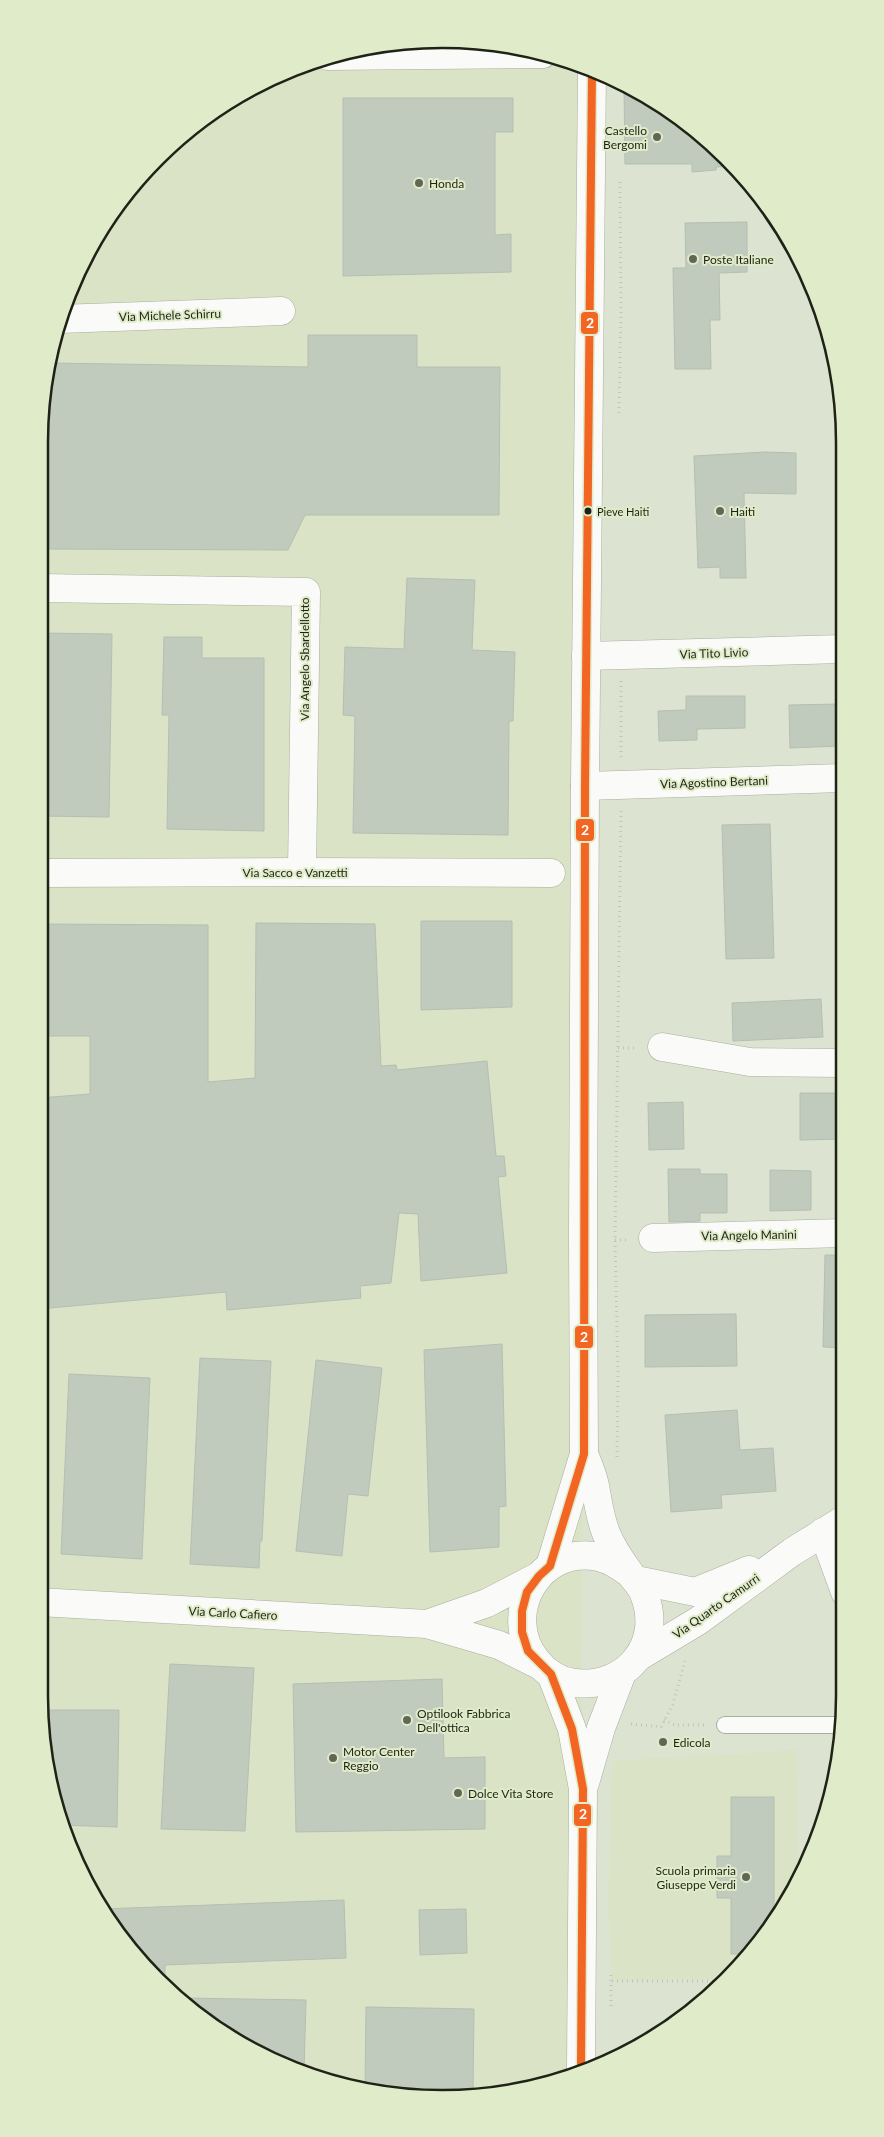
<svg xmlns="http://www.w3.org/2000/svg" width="884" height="2137" font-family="Lato,sans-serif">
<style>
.built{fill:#dae3c5}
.building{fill:#c0cbbd;stroke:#b5beb2}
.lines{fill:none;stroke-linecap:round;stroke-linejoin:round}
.lane-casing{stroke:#a9ad9f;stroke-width:18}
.street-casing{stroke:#a9ad9f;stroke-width:29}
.secondary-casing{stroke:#a9ad9f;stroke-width:29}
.path{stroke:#c2c4bd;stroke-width:3;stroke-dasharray:1 4;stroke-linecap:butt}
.lane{stroke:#fafbf8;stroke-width:16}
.street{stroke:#fafbf8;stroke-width:28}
.secondary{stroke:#fafbf8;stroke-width:28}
.bus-1-casing{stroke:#e0ebc9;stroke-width:11}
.bus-1{stroke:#f26522;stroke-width:8}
.poi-dot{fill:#626657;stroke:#e0ebc9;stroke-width:2}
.bus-dot{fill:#1f2316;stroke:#e0ebc9;stroke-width:2}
.labels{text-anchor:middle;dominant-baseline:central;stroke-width:4;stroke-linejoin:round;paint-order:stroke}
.bus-label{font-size:11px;fill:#1f2316;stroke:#e0ebc9;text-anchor:start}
.poi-label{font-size:12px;fill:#1f2316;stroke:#e0ebc9;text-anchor:start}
.street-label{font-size:12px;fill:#1f2316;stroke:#e0ebc9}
.rim{fill:none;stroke:#1f2316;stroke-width:2.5}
.line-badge{stroke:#e0ebc9;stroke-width:2}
.badge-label{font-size:14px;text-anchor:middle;font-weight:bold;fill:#fff}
</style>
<rect width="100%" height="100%" fill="#dde3d1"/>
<g class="built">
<path d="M 415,40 L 494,42 L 571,60 L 592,70 L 585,786 L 581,2068 L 520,2091 L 389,2095 L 313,2077 L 241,2044 L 139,1961 L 93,1896 L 60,1825 L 39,1695 L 39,442 L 60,313 L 93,241 L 139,176 L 196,122 L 263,80 L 337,53 Z"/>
<path d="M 796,1750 L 799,1870 L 762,1941 L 726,1978 L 612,1981 L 608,1908 L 612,1761 Z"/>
</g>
<g class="building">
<path d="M 624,86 L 666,107 L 733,166 L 716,167 L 716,170 L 692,172 L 692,164 L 625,164 Z"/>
<path d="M 343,98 L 513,98 L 513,132 L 495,132 L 495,235 L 511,234 L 511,272 L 343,276 Z"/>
<path d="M 747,222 L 747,272 L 719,273 L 720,320 L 710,320 L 711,369 L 675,369 L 673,268 L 686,268 L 685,223 Z"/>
<path d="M 308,335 L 417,335 L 417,367 L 500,367 L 499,515 L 305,515 L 288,550 L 39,549 L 39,442 L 52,363 L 308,367 Z"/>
<path d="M 765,452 L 796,453 L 796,494 L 744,493 L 746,578 L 720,578 L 720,567 L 698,568 L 694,456 Z"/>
<path d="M 407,578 L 475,580 L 472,650 L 515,652 L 513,721 L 509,721 L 508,835 L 353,833 L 355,716 L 343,715 L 345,647 L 404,649 Z"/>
<path d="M 39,633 L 112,634 L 109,817 L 39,816 Z"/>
<path d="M 164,637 L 202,637 L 202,658 L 264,658 L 264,831 L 167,829 L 169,715 L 162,715 Z"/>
<path d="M 686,696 L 745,696 L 745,728 L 697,729 L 697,740 L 659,741 L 658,711 L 686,710 Z"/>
<path d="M 838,704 L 839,746 L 790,748 L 789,705 Z"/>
<path d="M 770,824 L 774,958 L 726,959 L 722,825 Z"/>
<path d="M 421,921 L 512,921 L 512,1007 L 421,1010 Z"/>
<path d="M 256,923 L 375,924 L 381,1066 L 396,1065 L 397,1070 L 487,1061 L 496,1156 L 504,1156 L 506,1176 L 498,1177 L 507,1273 L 421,1281 L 418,1214 L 399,1213 L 391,1283 L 360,1286 L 361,1298 L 227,1310 L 226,1292 L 39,1309 L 39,1098 L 90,1094 L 90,1036 L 39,1036 L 39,924 L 208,925 L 208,1082 L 255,1078 Z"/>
<path d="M 821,999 L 823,1037 L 733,1041 L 732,1003 Z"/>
<path d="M 800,1093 L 843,1093 L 844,1139 L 800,1140 Z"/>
<path d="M 683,1102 L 684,1149 L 649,1150 L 648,1103 Z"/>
<path d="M 668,1169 L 700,1169 L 700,1174 L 727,1174 L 727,1213 L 700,1213 L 700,1221 L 669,1222 Z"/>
<path d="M 770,1170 L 811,1171 L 811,1210 L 770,1211 Z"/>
<path d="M 825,1255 L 844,1255 L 844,1348 L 823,1347 Z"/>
<path d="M 736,1314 L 737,1366 L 645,1367 L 645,1315 Z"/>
<path d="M 502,1344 L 506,1506 L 499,1507 L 499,1547 L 430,1552 L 424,1350 Z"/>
<path d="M 200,1358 L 271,1361 L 262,1541 L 260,1541 L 259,1568 L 190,1564 Z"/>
<path d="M 316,1360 L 382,1368 L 368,1496 L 348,1494 L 342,1556 L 296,1551 Z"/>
<path d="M 69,1374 L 150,1378 L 142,1559 L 61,1554 Z"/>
<path d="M 737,1410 L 740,1450 L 773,1448 L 776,1491 L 721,1495 L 722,1508 L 671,1512 L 665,1415 Z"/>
<path d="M 170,1664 L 254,1668 L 245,1831 L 161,1829 Z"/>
<path d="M 442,1679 L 444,1758 L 485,1757 L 485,1829 L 296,1832 L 293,1684 Z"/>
<path d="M 41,1710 L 119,1710 L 117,1827 L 60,1825 Z"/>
<path d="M 731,1797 L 774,1797 L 774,1918 L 762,1941 L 750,1954 L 731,1954 L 731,1898 L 717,1898 L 717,1856 L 731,1856 Z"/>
<path d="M 344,1900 L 346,1958 L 165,1965 L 165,1982 L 139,1961 L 102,1909 Z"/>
<path d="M 466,1909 L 467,1953 L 420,1955 L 419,1910 Z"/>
<path d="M 184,1998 L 306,2000 L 304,2073 L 241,2044 Z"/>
<path d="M 366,2007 L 474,2009 L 473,2092 L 389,2095 L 365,2089 Z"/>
</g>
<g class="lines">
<g class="lane-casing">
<path id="lane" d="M 725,1725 L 840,1725"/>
</g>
<g class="street-casing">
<g id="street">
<path d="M 328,56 L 543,54"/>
<path d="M 59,319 L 281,311"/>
<path d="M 39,588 L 306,592 L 302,872"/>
<path d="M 586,656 L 842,649"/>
<path d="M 585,786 L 843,778"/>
<path d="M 39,873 L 302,872 L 551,873"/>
<path d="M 662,1047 L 750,1062 L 844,1063"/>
<path d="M 653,1238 L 844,1233"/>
<path d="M 823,1532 L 845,1592"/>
<path d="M 636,1580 L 695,1592 L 749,1570"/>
<path d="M 39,1602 L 427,1624 L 499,1645 L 541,1666"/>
<path d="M 427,1624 L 487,1603 L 539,1576"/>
<path d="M 638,1657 L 698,1621 L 792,1552 L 845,1519"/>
</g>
</g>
<g class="secondary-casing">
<g id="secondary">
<path d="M 584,1454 C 588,1464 593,1475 595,1486 C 598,1502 600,1518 606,1533 C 611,1546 621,1561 629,1572 C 634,1580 641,1585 644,1594 C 664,1644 626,1689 574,1683 C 559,1681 545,1672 536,1660 C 500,1614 539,1544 599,1557 C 610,1560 620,1566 629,1573"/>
<path d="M 550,1566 L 584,1454 L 583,1235 L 585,786 L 592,70"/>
<path d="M 551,1674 L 572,1729 L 583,1789 L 581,2068"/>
<path d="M 585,1783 L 601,1728 L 622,1673"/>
</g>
</g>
<g class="path">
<path d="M 619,413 L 621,311 L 620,179"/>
<path d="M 621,681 L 621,757"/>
<path d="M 618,1048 L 635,1048"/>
<path d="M 615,1240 L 628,1240"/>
<path d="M 617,1457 L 618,1377 L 615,1240 L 621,811"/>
<path d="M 664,1720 L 675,1725 L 704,1725"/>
<path d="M 631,1724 L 661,1727 L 673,1704 L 685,1661"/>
<path d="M 612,1981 L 724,1981"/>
<path d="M 611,2006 L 611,1972"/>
</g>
<use href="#lane" class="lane"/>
<use href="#street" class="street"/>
<use href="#secondary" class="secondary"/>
<g class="bus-1-casing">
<path id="bus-1" d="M 581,2068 L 583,1789 L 572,1729 L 551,1674 L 528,1651 L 522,1632 L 522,1611 L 527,1592 L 539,1576 L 550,1566 L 584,1454 L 585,786 L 592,70"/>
</g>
<use href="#bus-1" class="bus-1"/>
</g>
<g class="poi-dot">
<circle cx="657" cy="137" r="5"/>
<circle cx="419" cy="183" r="5"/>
<circle cx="693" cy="259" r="5"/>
<circle cx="720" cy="511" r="5"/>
<circle cx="407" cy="1720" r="5"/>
<circle cx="663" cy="1742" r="5"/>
<circle cx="333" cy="1758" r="5"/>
<circle cx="458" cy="1793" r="5"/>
<circle cx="746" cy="1877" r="5"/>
</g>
<circle class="bus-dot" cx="588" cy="511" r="4.5"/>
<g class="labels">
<g class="bus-label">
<text x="597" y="511">Pieve Haiti</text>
</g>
<g class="poi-label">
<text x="647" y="130" text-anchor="end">Castello<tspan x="647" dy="14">Bergomi</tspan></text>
<text x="429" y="183">Honda</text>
<text x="703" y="259">Poste Italiane</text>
<text x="730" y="511">Haiti</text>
<text x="417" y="1713">Optilook Fabbrica<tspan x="417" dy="14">Dell'ottica</tspan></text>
<text x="673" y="1742">Edicola</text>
<text x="343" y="1751">Motor Center<tspan x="343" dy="14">Reggio</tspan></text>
<text x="468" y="1793">Dolce Vita Store</text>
<text x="736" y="1870" text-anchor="end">Scuola primaria<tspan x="736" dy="14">Giuseppe Verdi</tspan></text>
</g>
<g class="street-label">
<text transform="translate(170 315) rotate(-2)">Via Michele Schirru</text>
<text transform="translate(714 653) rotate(-2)">Via Tito Livio</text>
<text transform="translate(304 659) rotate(-90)">Via Angelo Sbardellotto</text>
<text transform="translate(714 782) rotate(-2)">Via Agostino Bertani</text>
<text x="295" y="872">Via Sacco e Vanzetti</text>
<text transform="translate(749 1235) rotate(-1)">Via Angelo Manini</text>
<text transform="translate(716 1606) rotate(-35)">Via Quarto Camurri</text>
<text transform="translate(233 1613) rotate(3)">Via Carlo Cafiero</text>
</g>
</g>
<path d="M0 0H884V2137H0ZM442 48H442A394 394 0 0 1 836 442V1696A394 394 0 0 1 442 2090H442A394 394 0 0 1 48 1696V442A394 394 0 0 1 442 48Z" fill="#e0ebc9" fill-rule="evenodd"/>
<path class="rim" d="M442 48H442A394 394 0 0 1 836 442V1696A394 394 0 0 1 442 2090H442A394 394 0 0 1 48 1696V442A394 394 0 0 1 442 48Z"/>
<g class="line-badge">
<rect x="580" y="311" width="19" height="24" rx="5" fill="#f26522"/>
<rect x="575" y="818" width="20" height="24" rx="5" fill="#f26522"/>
<rect x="574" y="1325" width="20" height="24" rx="5" fill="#f26522"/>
<rect x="573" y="1803" width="19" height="24" rx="5" fill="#f26522"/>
</g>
<g class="badge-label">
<text x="590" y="328">2</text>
<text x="585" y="835">2</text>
<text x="584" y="1342">2</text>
<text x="583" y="1819">2</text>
</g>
</svg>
